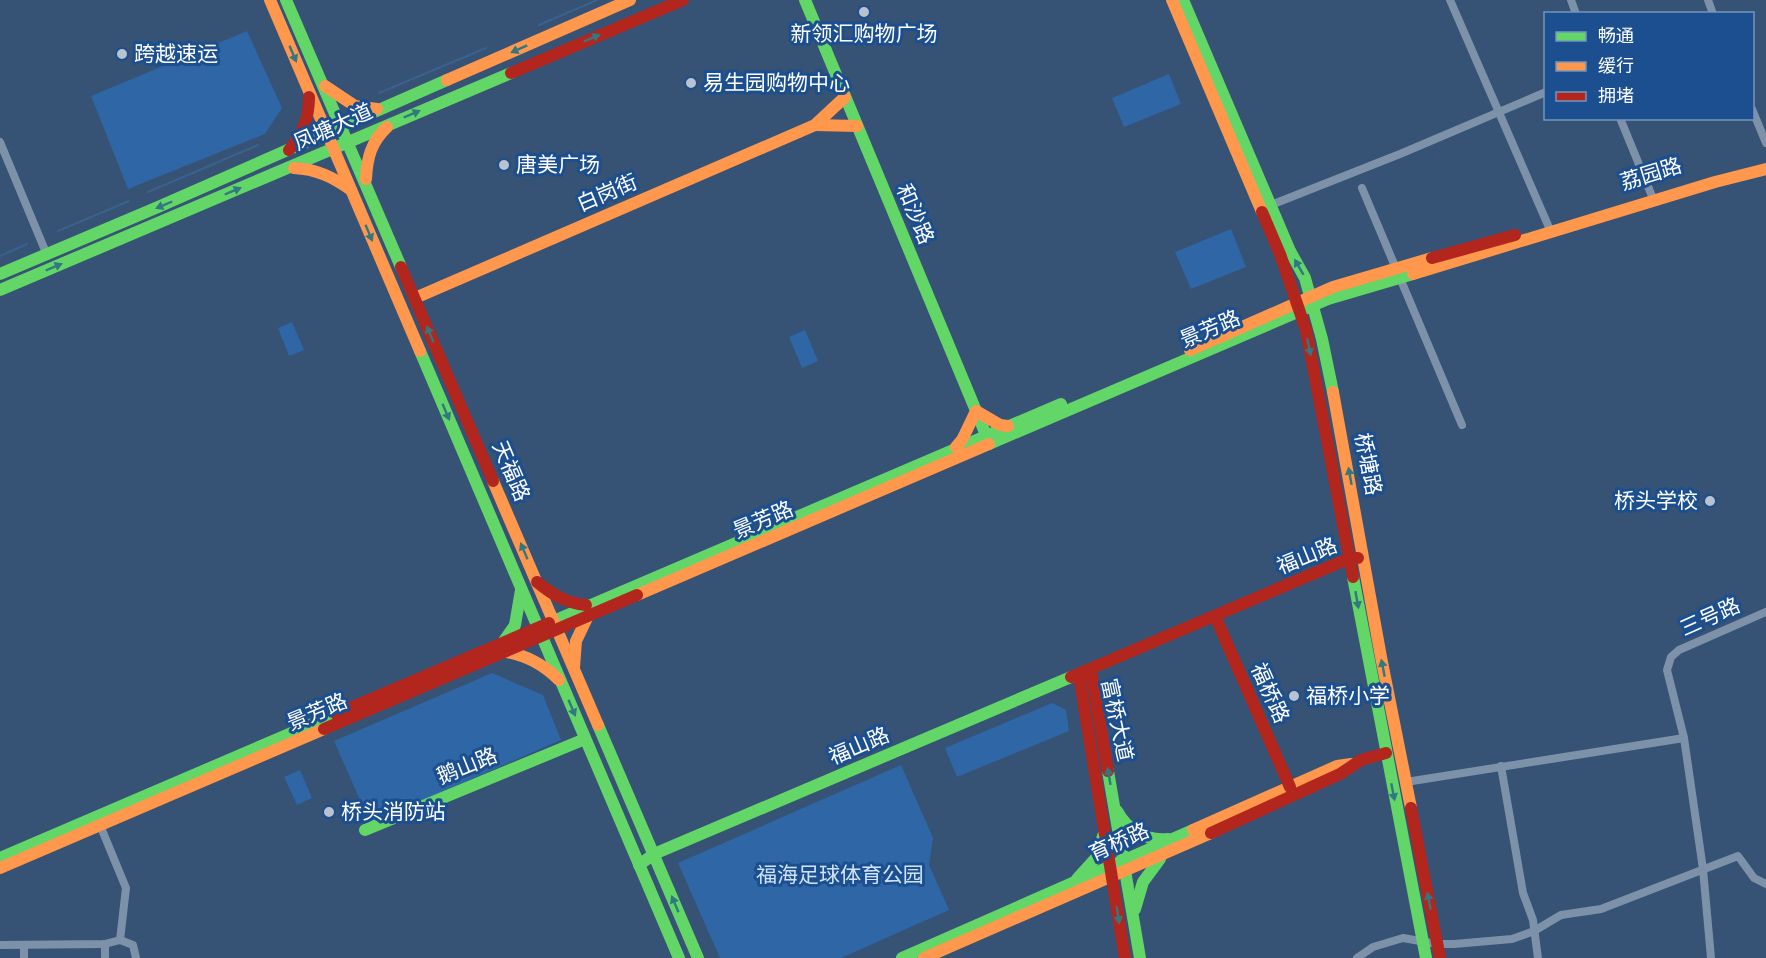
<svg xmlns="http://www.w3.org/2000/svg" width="1766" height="958" font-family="'Source Sans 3','Noto Sans SC',sans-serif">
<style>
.green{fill:#2f66a5}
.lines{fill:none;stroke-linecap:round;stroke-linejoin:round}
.stream{stroke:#3b618d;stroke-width:2}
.street{stroke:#7d92a8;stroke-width:8}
.fast{stroke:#63d668;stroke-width:12}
.slow{stroke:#ff974d;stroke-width:12}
.jam{stroke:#b3261e;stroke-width:12}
.oneway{fill:#317883}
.poi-dot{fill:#b9c2ce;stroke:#1b4f8f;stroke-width:2}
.labels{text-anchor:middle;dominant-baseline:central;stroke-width:6;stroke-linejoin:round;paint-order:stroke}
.poi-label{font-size:21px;fill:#fff;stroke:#1b4f8f;text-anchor:start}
.street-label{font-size:21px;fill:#fff;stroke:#1b4f8f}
.park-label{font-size:21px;fill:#cfe3fa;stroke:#1b4f8f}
</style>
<rect width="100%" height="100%" fill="#365274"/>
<g class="green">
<path d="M 247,31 L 282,108 L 265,134 L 128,189 L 91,96 Z"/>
<path d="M 1169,74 L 1181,104 L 1124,127 L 1112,98 Z"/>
<path d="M 1231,229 L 1246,267 L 1191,289 L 1175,252 Z"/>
<path d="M 292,322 L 304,350 L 289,356 L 278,328 Z"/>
<path d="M 805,330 L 818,361 L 802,368 L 789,337 Z"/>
<path d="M 492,673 L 543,695 L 561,740 L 370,823 L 334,741 Z"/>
<path d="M 1052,703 L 1066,710 L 1069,731 L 957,777 L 945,748 Z"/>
<path d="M 901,765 L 933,838 L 929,865 L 949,910 L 841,958 L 720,958 L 678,863 Z"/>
<path d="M 300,770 L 312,798 L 297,805 L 284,777 Z"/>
</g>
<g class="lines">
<g class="stream">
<path d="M 539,25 L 597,0"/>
<path d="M 379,93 L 486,48"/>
<path d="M 148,192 L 258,145"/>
<path d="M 58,231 L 129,201"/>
<path d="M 0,256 L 27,244"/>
</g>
<g class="street">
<path d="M 1450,0 L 1551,232"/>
<path d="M 1571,0 L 1576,14"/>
<path d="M 1708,0 L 1713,14"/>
<path d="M 1752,109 L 1766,143"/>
<path d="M 1620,118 L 1654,201"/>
<path d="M 0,142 L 47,255"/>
<path d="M 1362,188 L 1462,425"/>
<path d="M 1271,205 L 1400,154 L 1546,92"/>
<path d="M 1501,766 L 1523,893 L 1533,920 L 1538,958"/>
<path d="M 1406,782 L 1684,738"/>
<path d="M 120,940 L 133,945 L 136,958"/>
<path d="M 105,944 L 105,958"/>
<path d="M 0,945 L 105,944 L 120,940 L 126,888 L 100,825"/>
<path d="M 24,945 L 24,958"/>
<path d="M 1357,958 L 1373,947 L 1403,938 L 1437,944 L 1454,944 L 1512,939 L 1534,931 L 1561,915 L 1601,909 L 1738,856 L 1754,878 L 1766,884"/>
<path d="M 1711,958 L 1703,869 L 1684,738 L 1667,670 L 1671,657 L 1679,650 L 1766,612"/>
</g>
<g class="fast">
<path d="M 286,0 L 401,267"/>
<path d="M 805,0 L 989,442"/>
<path d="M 1183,0 L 1290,251 L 1305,278 L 1322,339 L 1333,392"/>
<path d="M 0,274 L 158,207 L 447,80"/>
<path d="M 0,290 L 511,73"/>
<path d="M 420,351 L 679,958"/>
<path d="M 989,444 L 1328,299 L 1413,274"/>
<path d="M 1353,577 L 1426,958"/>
<path d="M 549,623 L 1061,404"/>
<path d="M 502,644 L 515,625 L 521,590"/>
<path d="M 598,725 L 698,958"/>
<path d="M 1108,771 L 1140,958"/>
<path d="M 1117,811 C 1128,831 1145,841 1168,839"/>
<path d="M 365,830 L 585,739"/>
<path d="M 0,858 L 336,714"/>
<path d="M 639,865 L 654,854 L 1071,677"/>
<path d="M 1077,879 L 1096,858 L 1103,836"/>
<path d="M 1135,909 L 1143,882 L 1160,859"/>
<path d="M 902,958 L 1193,830"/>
</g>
<g class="slow">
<path d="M 270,0 L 420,351"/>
<path d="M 1172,0 L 1262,212"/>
<path d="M 447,80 L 630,0"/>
<path d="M 325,86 L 355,106 L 377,109"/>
<path d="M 815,125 L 857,126"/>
<path d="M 294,168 C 316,169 333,177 351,190"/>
<path d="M 366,179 C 367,158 371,142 387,127"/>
<path d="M 1413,274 L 1715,182 L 1766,169"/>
<path d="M 415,298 L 815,125 L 845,97"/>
<path d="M 1190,350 L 1333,287 L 1432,258"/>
<path d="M 1333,392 L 1381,657 L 1411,808"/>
<path d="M 956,447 L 962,440 L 976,411 L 1000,425 L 1008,426"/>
<path d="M 493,481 L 598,725"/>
<path d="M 637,595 L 989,444"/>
<path d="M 507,652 C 528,656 544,665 559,680"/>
<path d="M 574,667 L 576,641 L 587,618"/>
<path d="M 1193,830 L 1337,766 L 1351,764"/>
<path d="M 0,868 L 324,729"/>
<path d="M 924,958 L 1211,833"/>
</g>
<g class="jam">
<path d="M 511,73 L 683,0"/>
<path d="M 289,150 C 303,135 309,118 309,97"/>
<path d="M 1262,212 L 1280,254 L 1306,330 L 1353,577"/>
<path d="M 1432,258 L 1515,235"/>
<path d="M 401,267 L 493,481"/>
<path d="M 537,582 C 553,595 566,603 586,605"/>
<path d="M 1215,616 L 1290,787"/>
<path d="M 1071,677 L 1350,558 L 1358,558"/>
<path d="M 336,714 L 549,623"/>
<path d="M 324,729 L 637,595"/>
<path d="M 1108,771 L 1092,676 L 1084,671 L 1080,681 L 1125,958"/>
<path d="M 1411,808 L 1440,958"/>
<path d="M 1211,833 L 1340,774 L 1361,760 L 1386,753"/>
</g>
</g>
<defs><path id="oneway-solid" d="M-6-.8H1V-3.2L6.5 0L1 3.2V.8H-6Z" transform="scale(1.5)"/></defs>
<g class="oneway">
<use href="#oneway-solid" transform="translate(592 38) rotate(-23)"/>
<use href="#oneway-solid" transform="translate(519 49) rotate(156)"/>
<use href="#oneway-solid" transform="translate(293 54) rotate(67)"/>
<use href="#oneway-solid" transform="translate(412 114) rotate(-23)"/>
<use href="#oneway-solid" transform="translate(233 191) rotate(-23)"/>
<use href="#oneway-solid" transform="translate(164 205) rotate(157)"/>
<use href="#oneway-solid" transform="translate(369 233) rotate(67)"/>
<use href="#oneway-solid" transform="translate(54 267) rotate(-23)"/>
<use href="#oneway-solid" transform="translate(1299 267) rotate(-120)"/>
<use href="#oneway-solid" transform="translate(430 334) rotate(-113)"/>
<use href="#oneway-solid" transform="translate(1309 347) rotate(78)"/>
<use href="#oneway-solid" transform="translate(446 412) rotate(67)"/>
<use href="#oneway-solid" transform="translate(1350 476) rotate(-100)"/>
<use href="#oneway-solid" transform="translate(524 551) rotate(-113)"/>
<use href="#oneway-solid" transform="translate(1357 600) rotate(80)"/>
<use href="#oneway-solid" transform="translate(1383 668) rotate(-101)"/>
<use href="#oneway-solid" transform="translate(572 708) rotate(67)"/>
<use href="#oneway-solid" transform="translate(1109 776) rotate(-100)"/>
<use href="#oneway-solid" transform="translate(1393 792) rotate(79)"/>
<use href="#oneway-solid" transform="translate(1429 901) rotate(-101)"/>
<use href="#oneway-solid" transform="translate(675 904) rotate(-113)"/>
<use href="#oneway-solid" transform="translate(1118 915) rotate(81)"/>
</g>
<g class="poi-dot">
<circle cx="864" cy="12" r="6"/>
<circle cx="122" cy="54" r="6"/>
<circle cx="691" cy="83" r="6"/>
<circle cx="504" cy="165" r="6"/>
<circle cx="1710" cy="501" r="6"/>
<circle cx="1294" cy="696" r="6"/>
<circle cx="329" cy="812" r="6"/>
</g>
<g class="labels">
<g class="poi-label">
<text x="864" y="34" text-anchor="middle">新领汇购物广场</text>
<text x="134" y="54">跨越速运</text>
<text x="703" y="83">易生园购物中心</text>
<text x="516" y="165">唐美广场</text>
<text x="1698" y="501" text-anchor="end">桥头学校</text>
<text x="1306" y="696">福桥小学</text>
<text x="341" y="812">桥头消防站</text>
</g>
<g class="street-label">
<text transform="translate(333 127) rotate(-24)">凤塘大道</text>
<text transform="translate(1651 174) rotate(-17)">荔园路</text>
<text transform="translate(607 193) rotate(-23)">白岗街</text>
<text transform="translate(915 214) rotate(67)">和沙路</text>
<text transform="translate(1210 329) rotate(-23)">景芳路</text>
<text transform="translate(1368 464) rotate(79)">桥塘路</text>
<text transform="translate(511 471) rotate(67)">天福路</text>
<text transform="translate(763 520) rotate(-23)">景芳路</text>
<text transform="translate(1307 556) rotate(-22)">福山路</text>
<text transform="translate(1710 617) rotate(-24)">三号路</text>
<text transform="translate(1270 693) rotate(66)">福桥路</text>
<text transform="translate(317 712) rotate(-23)">景芳路</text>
<text transform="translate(1117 720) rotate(78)">富桥大道</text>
<text transform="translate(859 746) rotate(-23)">福山路</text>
<text transform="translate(467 766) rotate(-22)">鹅山路</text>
<text transform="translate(1119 842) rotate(-24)">育桥路</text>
</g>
<g class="park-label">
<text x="840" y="875">福海足球体育公园</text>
</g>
</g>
<rect x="1544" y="12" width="210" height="108" fill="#1b4f8f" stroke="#7695bc" stroke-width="1.5"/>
<rect x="1556" y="32" width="30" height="9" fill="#63d668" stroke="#7695bc" stroke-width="1.5"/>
<text x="1598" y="42" font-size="18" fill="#ffffff">畅通</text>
<rect x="1556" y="62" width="30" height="9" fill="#ff974d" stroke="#7695bc" stroke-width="1.5"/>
<text x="1598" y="72" font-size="18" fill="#ffffff">缓行</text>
<rect x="1556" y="92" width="30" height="9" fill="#b3261e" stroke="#7695bc" stroke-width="1.5"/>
<text x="1598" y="102" font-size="18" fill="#ffffff">拥堵</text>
</svg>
